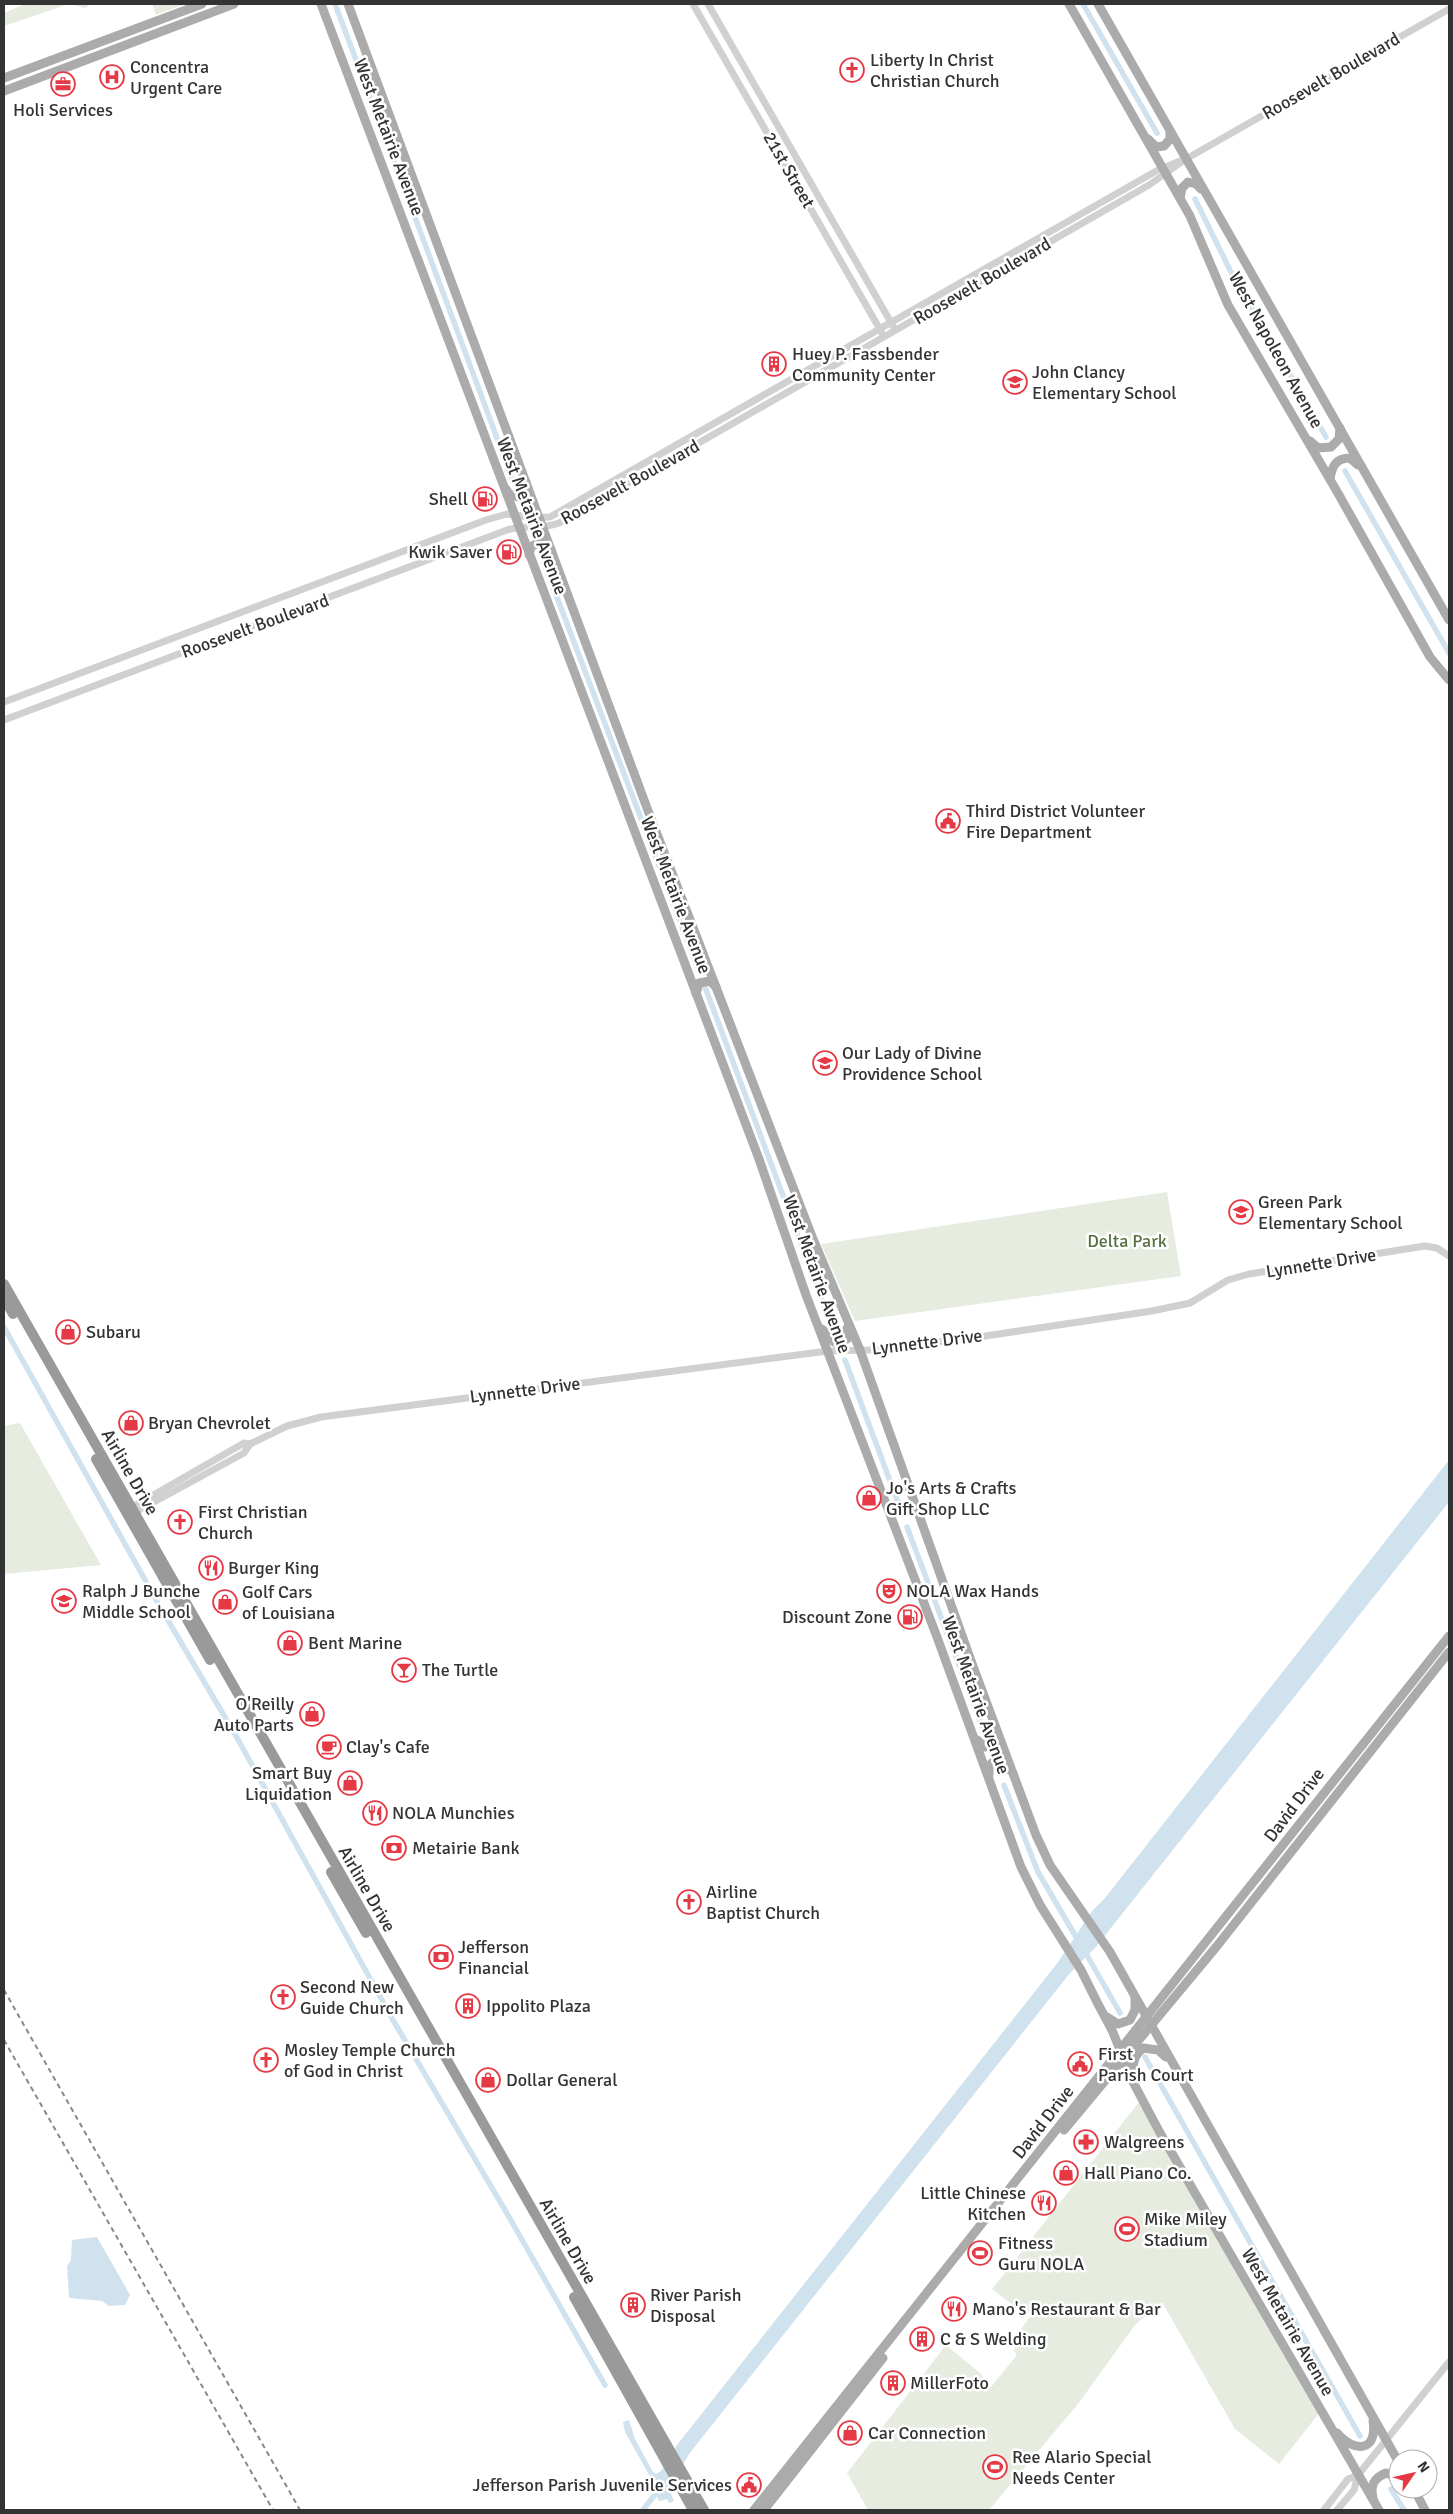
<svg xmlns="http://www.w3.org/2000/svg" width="1453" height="2514" font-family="Signika,sans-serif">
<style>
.green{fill:#e6ecdf}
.water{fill:#cfe2ee}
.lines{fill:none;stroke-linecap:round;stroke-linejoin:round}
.canal{stroke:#cfe2ee;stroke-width:5.5}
.minor{stroke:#d0d0d0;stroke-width:7}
.major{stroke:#ababab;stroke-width:9}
.highway{stroke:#9a9a9a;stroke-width:10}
.rail{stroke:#888;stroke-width:2;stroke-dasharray:5 4;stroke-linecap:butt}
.labels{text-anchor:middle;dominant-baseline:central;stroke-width:5;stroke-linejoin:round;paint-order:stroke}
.poi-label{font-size:18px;fill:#333;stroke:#fff;text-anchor:start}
.street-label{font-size:18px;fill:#333;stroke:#fff}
.park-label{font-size:18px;fill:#56703f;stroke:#fff}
</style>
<rect width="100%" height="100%" fill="#fff"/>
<g class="green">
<path d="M 25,4 L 90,4 L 86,8 L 69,4 L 4,26 L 4,13 Z"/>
<path d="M 152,4 L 185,4 L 156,15 Z"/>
<path d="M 1167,1192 L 1181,1276 L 855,1321 L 821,1244 Z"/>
<path d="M 20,1423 L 101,1565 L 4,1574 L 4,1426 Z"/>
<path d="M 1139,2102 L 1320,2412 L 1279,2464 L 1235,2429 L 1162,2302 L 1135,2325 L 1078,2404 L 989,2510 L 868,2510 L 847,2473 L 946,2345 L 980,2373 L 991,2387 L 1017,2355 L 1014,2351 L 1021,2329 L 1031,2315 L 1016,2304 L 1014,2306 L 992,2289 Z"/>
</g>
<g class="water">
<path d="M 1449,1460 L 1449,1502 L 1095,1948 L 1070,1973 L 689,2454 L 669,2489 L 674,2501 L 669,2503 L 667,2499 L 659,2501 L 653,2489 L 652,2480 L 625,2432 L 623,2422 L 629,2420 L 635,2439 L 653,2472 L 656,2474 L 661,2471 L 677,2445 L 1059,1961 L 1092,1911 L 1105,1898 Z"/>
<path d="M 97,2237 L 130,2295 L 125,2305 L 109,2306 L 102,2301 L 69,2298 L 67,2266 L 71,2260 L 72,2240 Z"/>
</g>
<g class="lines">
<g class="canal">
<path d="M 335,4 L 385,137"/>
<path d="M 1083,4 L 1157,133"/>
<path d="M 390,150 L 513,481"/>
<path d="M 1195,199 L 1230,270 L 1326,437"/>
<path d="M 1345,471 L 1449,653"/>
<path d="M 544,563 L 697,966"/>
<path d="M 705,987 L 836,1337"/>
<path d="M 4,1327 L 159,1605 L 236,1736 L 393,2020 L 505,2210 L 605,2385"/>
<path d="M 845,1360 L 902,1513"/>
<path d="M 907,1527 L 982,1726"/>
<path d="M 1004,1785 L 1038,1872 L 1079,1942"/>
<path d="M 1084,1950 L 1120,2013"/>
<path d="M 1145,2057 L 1360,2436"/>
<path d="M 1391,2489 L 1404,2510"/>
<path d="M 643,2510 L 660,2488"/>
</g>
<g class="minor">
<path d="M 693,4 L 882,333"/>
<path d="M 708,4 L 893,326"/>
<path d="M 4,702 L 486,520 L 507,514 L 536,518 L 550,517 L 1158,170 L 1180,161"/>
<path d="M 4,720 L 507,530 C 524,524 541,530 559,523 L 1149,185 L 1186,159 L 1449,9"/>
<path d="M 129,1509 L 244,1443 L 250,1444 L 287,1426 L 321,1417 L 828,1351 L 868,1350 L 972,1338 L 1152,1311 L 1190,1303 L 1228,1280 L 1249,1274 L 1425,1246 L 1437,1248 L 1449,1256"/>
<path d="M 132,1514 L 244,1453 L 250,1444"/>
<path d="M 1324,2510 L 1348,2479 L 1358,2475"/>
<path d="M 1337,2510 L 1354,2490 L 1358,2475 L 1449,2362"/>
</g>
<g class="major">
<path d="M 321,4 L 759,1159 L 806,1295 L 937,1637 L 1021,1867 L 1040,1905 L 1081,1970 L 1097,2002 L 1112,2030 L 1133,2082 L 1159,2131 L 1379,2510"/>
<path d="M 348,4 L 647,808 L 813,1239 L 860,1350 L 974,1669 L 1036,1835 L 1050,1865 L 1110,1952 L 1398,2461"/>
<path d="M 1069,4 L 1190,216 L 1228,305 L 1339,495 L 1430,657 L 1449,680"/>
<path d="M 1098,4 L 1449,620"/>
<path d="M 4,78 L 202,4"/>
<path d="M 4,91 L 234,4"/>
<path d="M 1148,139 L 1156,147 L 1164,146 L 1170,139 L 1170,131"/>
<path d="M 1180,198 L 1182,188 L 1188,182 L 1196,184 L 1201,189"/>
<path d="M 1310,441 L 1318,448 L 1331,447 L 1339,439 L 1340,428"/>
<path d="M 1330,479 C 1332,466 1336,458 1350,458 L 1358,465"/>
<path d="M 506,489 L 509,494 L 518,497 L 525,492 L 526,482"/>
<path d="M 529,555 L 531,547 L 540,541 L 546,542 L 551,549"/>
<path d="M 696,994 L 699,983 L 710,981 L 716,987"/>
<path d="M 822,1329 L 834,1342 L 841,1343 L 848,1338 L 847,1328"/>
<path d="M 977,1740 L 985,1747 L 995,1743 L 997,1732"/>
<path d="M 989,1775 L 989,1766 L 994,1761 L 999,1761 L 1011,1771"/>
<path d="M 1107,2017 L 1118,2024 L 1130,2020 L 1135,2010 L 1135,1998"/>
<path d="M 1135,2077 C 1132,2064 1133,2057 1143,2048 L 1158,2050 L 1166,2057"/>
<path d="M 1064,2130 L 1217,1946 L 1449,1652"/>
<path d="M 1337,2433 C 1354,2453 1378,2452 1373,2421"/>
<path d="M 1414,2489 L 1425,2510"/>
<path d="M 1373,2498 C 1370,2485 1374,2478 1386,2473 L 1398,2477"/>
<path d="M 754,2510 L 1449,1636"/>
<path d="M 764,2510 L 883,2358"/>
</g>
<g class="highway">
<path d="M 4,1284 L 704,2510"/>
<path d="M 4,1298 L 13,1314"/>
<path d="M 96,1459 L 210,1660"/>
<path d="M 331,1872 L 366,1933"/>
<path d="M 574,2297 L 693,2510"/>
</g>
<g class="rail">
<path d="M 4,1990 L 300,2510"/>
<path d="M 4,2040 L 273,2510"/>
</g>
</g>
<defs>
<g id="church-ring" transform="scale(1.25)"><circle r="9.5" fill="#fff" stroke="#e63946" stroke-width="1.5"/><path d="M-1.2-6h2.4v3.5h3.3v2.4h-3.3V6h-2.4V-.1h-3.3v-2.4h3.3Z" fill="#e63946"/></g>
<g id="hospital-ring" transform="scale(1.25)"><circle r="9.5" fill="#fff" stroke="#e63946" stroke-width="1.5"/><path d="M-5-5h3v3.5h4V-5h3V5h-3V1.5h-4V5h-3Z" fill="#e63946"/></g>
<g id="office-ring" transform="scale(1.25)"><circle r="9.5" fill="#fff" stroke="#e63946" stroke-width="1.5"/><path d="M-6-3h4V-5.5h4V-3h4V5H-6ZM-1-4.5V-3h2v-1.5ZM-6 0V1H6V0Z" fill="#e63946"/></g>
<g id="building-ring" transform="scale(1.25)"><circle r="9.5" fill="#fff" stroke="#e63946" stroke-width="1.5"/><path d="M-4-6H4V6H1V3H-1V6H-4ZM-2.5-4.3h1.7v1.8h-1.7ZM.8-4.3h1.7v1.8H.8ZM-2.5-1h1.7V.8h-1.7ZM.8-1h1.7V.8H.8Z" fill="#e63946"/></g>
<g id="school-ring" transform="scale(1.25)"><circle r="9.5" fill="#fff" stroke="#e63946" stroke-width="1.5"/><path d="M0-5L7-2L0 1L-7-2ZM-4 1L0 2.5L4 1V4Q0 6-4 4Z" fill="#e63946"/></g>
<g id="fuel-ring" transform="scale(1.25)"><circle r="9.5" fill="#fff" stroke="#e63946" stroke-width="1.5"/><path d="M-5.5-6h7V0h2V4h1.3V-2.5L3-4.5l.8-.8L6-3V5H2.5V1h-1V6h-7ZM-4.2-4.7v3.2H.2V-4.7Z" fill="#e63946"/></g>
<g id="civic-ring" transform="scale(1.25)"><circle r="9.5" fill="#fff" stroke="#e63946" stroke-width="1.5"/><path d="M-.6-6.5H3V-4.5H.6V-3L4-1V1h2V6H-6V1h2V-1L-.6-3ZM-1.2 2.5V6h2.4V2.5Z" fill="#e63946"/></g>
<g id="shop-ring" transform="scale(1.25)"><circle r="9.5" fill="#fff" stroke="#e63946" stroke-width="1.5"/><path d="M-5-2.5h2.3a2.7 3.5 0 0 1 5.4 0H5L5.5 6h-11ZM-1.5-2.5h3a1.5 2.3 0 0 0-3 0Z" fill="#e63946"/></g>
<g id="restaurant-ring" transform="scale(1.25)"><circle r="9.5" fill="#fff" stroke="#e63946" stroke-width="1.5"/><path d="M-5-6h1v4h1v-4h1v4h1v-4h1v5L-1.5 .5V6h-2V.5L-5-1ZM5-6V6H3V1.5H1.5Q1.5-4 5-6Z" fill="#e63946"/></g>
<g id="theatre-ring" transform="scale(1.25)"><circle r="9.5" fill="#fff" stroke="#e63946" stroke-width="1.5"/><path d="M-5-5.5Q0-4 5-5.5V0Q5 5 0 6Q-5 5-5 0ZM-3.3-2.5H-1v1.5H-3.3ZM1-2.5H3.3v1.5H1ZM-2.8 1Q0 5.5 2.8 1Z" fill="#e63946"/></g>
<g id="bar-ring" transform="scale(1.25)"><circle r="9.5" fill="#fff" stroke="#e63946" stroke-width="1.5"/><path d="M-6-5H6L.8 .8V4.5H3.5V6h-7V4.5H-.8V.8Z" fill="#e63946"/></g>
<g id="cafe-ring" transform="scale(1.25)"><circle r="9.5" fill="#fff" stroke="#e63946" stroke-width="1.5"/><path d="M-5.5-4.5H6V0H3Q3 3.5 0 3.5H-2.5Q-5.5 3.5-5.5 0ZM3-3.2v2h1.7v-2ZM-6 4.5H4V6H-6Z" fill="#e63946"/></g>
<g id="bank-ring" transform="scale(1.25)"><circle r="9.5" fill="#fff" stroke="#e63946" stroke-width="1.5"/><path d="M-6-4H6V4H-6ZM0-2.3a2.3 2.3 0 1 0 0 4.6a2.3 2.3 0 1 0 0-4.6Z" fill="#e63946"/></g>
<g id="pharmacy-ring" transform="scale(1.25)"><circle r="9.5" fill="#fff" stroke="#e63946" stroke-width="1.5"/><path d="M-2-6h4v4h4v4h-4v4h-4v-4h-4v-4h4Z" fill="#e63946"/></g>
<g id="stadium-ring" transform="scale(1.25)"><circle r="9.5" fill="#fff" stroke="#e63946" stroke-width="1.5"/><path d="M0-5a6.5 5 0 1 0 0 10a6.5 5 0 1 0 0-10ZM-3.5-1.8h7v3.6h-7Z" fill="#e63946"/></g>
</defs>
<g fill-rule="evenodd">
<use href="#church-ring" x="852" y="70"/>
<use href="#hospital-ring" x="112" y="77"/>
<use href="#office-ring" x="63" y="84"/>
<use href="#building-ring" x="774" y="364"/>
<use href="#school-ring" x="1015" y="382"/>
<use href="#fuel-ring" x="485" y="499"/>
<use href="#fuel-ring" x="509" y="552"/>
<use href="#civic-ring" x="948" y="821"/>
<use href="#school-ring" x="825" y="1063"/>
<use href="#school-ring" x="1241" y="1212"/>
<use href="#shop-ring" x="68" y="1332"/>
<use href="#shop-ring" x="131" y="1423"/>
<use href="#shop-ring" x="869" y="1498"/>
<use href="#church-ring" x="180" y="1522"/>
<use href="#restaurant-ring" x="211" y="1568"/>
<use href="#theatre-ring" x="889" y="1591"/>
<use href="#school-ring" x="64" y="1601"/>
<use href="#shop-ring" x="225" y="1602"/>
<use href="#fuel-ring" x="910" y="1617"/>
<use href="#shop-ring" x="290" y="1643"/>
<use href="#bar-ring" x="404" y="1670"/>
<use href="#shop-ring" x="312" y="1714"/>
<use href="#cafe-ring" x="329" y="1747"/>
<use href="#shop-ring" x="350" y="1783"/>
<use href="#restaurant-ring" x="375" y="1813"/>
<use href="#bank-ring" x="394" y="1848"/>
<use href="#church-ring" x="689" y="1902"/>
<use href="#bank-ring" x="441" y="1957"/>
<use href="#church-ring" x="283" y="1997"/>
<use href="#building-ring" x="468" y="2006"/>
<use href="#church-ring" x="266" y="2060"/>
<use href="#civic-ring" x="1080" y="2064"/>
<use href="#shop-ring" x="488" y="2080"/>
<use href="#pharmacy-ring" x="1086" y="2142"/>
<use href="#shop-ring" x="1066" y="2173"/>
<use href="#restaurant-ring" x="1044" y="2203"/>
<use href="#stadium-ring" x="1127" y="2229"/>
<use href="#stadium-ring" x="980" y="2253"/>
<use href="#building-ring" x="633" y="2305"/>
<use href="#restaurant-ring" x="954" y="2309"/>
<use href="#building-ring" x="922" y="2339"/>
<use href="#building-ring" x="893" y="2383"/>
<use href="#shop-ring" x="850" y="2433"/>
<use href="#stadium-ring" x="995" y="2467"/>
<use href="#civic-ring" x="749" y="2485"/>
</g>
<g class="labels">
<g class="poi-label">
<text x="870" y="60">Liberty In Christ<tspan x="870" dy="21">Christian Church</tspan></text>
<text x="130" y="67">Concentra<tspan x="130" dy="21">Urgent Care</tspan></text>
<text x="63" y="110" text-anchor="middle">Holi Services</text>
<text x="792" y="354">Huey P. Fassbender<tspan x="792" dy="21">Community Center</tspan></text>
<text x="1032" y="372">John Clancy<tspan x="1032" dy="21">Elementary School</tspan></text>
<text x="468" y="499" text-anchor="end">Shell</text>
<text x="492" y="552" text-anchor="end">Kwik Saver</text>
<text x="966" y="811">Third District Volunteer<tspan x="966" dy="21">Fire Department</tspan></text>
<text x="842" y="1053">Our Lady of Divine<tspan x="842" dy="21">Providence School</tspan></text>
<text x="1258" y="1202">Green Park<tspan x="1258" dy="21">Elementary School</tspan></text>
<text x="86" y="1332">Subaru</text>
<text x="148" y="1423">Bryan Chevrolet</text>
<text x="886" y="1488">Jo's Arts &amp; Crafts<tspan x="886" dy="21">Gift Shop LLC</tspan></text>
<text x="198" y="1512">First Christian<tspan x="198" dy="21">Church</tspan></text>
<text x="228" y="1568">Burger King</text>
<text x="82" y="1591">Ralph J Bunche<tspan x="82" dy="21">Middle School</tspan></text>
<text x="906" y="1591">NOLA Wax Hands</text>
<text x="242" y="1592">Golf Cars<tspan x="242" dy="21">of Louisiana</tspan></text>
<text x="892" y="1617" text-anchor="end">Discount Zone</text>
<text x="308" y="1643">Bent Marine</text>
<text x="422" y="1670">The Turtle</text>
<text x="294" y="1704" text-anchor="end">O'Reilly<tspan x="294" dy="21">Auto Parts</tspan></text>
<text x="346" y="1747">Clay's Cafe</text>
<text x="332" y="1773" text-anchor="end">Smart Buy<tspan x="332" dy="21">Liquidation</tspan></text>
<text x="392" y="1813">NOLA Munchies</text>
<text x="412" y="1848">Metairie Bank</text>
<text x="706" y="1892">Airline<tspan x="706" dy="21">Baptist Church</tspan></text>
<text x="458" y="1947">Jefferson<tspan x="458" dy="21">Financial</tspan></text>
<text x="300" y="1987">Second New<tspan x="300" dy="21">Guide Church</tspan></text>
<text x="486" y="2006">Ippolito Plaza</text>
<text x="284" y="2050">Mosley Temple Church<tspan x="284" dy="21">of God in Christ</tspan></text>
<text x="1098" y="2054">First<tspan x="1098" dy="21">Parish Court</tspan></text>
<text x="506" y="2080">Dollar General</text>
<text x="1104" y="2142">Walgreens</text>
<text x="1084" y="2173">Hall Piano Co.</text>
<text x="1026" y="2193" text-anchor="end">Little Chinese<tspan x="1026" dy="21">Kitchen</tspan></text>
<text x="1144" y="2219">Mike Miley<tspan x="1144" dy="21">Stadium</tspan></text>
<text x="998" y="2243">Fitness<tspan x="998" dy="21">Guru NOLA</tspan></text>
<text x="650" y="2295">River Parish<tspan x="650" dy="21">Disposal</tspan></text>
<text x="972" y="2309">Mano's Restaurant &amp; Bar</text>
<text x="940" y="2339">C &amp; S Welding</text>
<text x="910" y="2383">MillerFoto</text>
<text x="868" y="2433">Car Connection</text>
<text x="1012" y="2457">Ree Alario Special<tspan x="1012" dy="21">Needs Center</tspan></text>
<text x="732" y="2485" text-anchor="end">Jefferson Parish Juvenile Services</text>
</g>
<g class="street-label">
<text transform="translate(1331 76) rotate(-30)">Roosevelt Boulevard</text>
<text transform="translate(389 137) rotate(69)">West Metairie Avenue</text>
<text transform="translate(789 170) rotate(60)">21st Street</text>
<text transform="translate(982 281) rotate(-30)">Roosevelt Boulevard</text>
<text transform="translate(1276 350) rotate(61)">West Napoleon Avenue</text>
<text transform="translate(630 482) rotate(-29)">Roosevelt Boulevard</text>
<text transform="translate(532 516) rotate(69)">West Metairie Avenue</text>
<text transform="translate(255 626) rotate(-20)">Roosevelt Boulevard</text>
<text transform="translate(676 895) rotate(69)">West Metairie Avenue</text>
<text transform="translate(1321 1263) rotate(-9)">Lynnette Drive</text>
<text transform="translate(817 1274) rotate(70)">West Metairie Avenue</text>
<text transform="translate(927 1342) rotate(-7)">Lynnette Drive</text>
<text transform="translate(525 1390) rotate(-7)">Lynnette Drive</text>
<text transform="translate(130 1472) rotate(60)">Airline Drive</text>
<text transform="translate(976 1695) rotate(70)">West Metairie Avenue</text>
<text transform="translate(1294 1805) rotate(-53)">David Drive</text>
<text transform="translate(367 1889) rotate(60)">Airline Drive</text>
<text transform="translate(1043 2122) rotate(-52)">David Drive</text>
<text transform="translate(568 2241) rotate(60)">Airline Drive</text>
<text transform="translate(1288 2322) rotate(60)">West Metairie Avenue</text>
</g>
<g class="park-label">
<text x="1127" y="1241">Delta Park</text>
</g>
</g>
<rect width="1453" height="2514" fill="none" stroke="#333333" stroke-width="10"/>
<g transform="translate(1413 2474) rotate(56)"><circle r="24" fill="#ffffff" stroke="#adadad"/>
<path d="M0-4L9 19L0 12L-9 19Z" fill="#e63946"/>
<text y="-8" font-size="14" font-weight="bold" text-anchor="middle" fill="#333333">N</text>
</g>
</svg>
